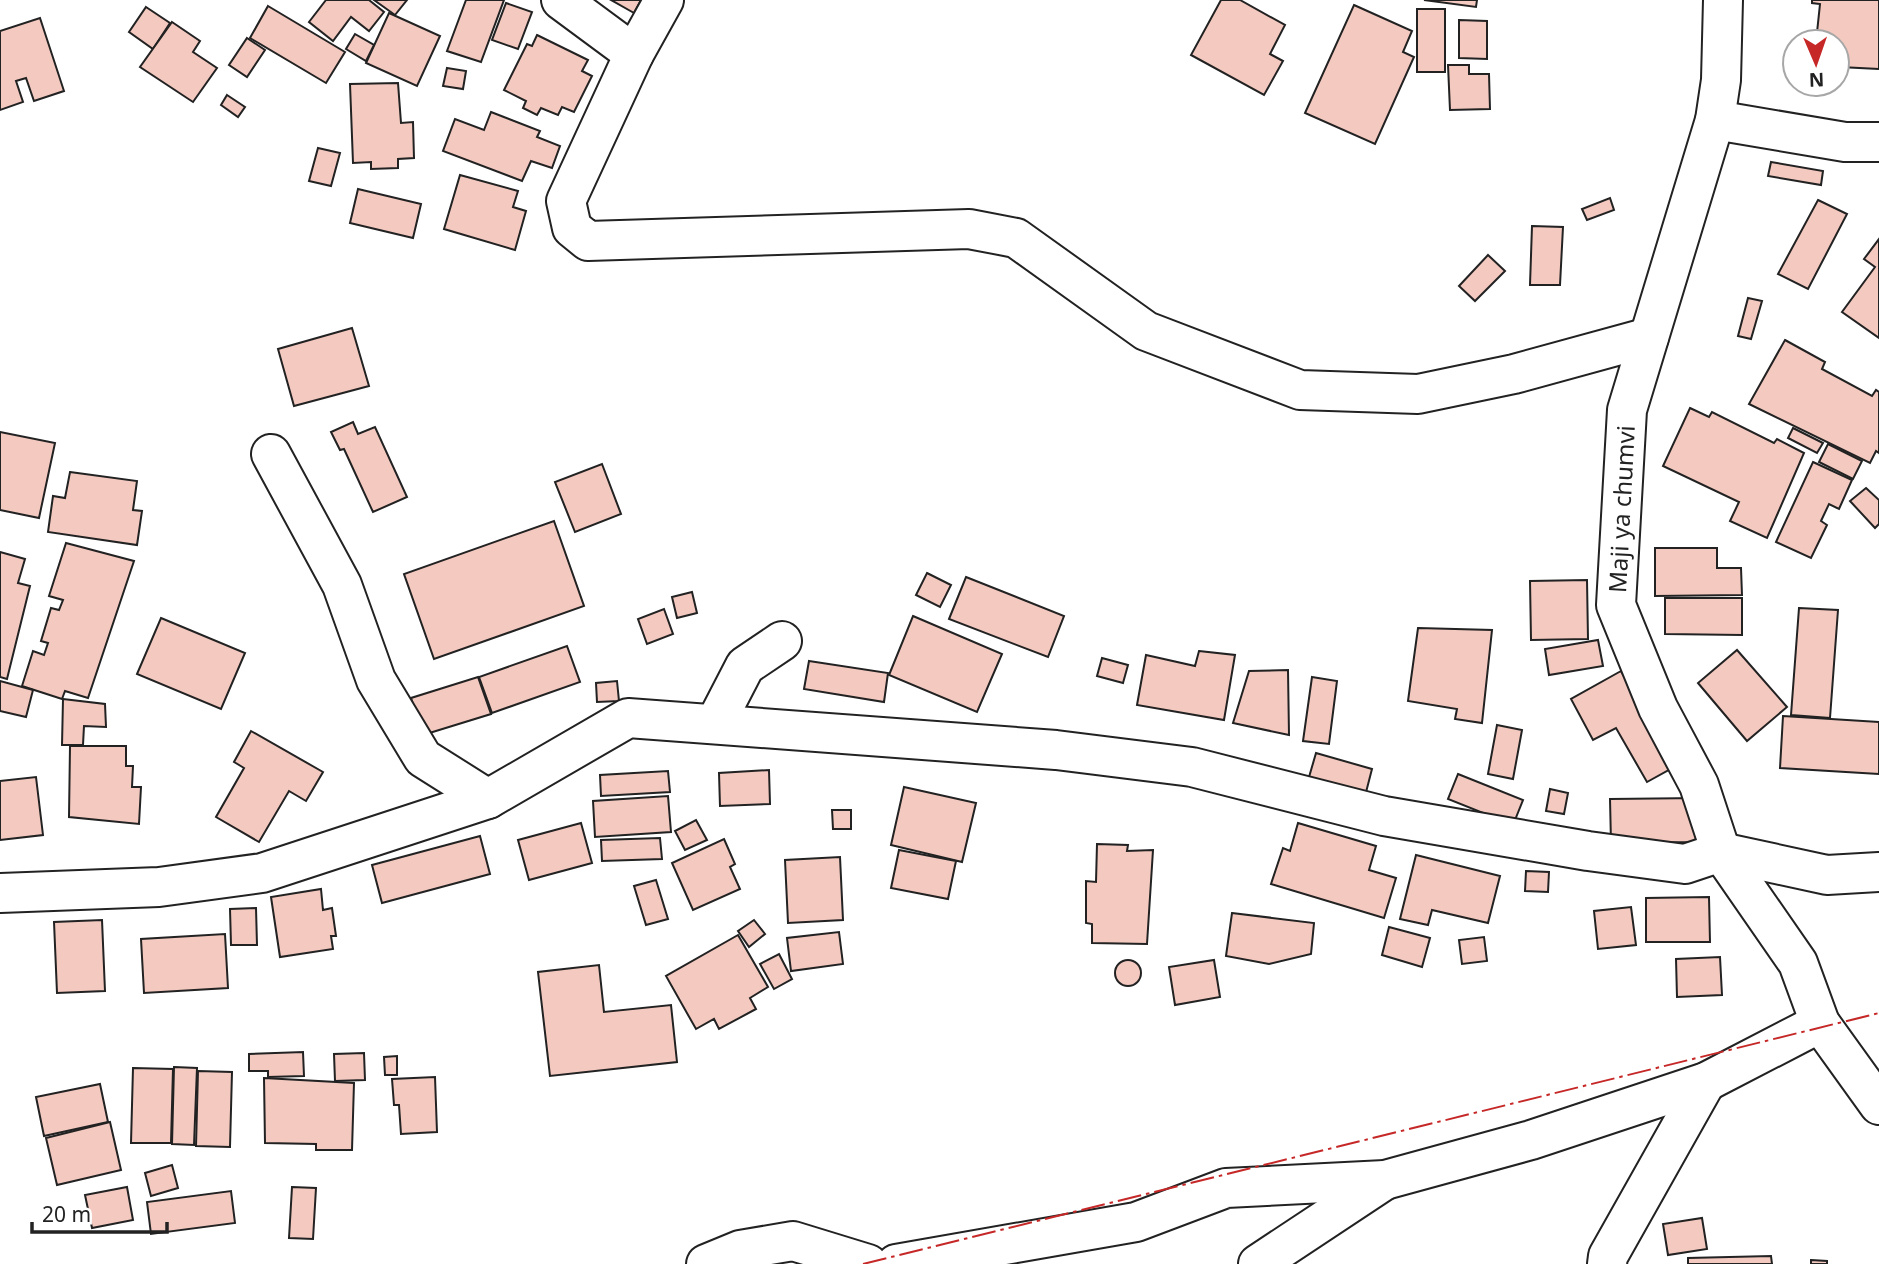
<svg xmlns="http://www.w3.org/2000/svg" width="1879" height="1264" font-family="'Noto Sans',sans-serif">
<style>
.building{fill:#f3c9c0;stroke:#222;stroke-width:2}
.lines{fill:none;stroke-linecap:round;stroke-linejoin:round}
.minor-casing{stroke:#222;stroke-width:42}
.minor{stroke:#fff;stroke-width:38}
.power{stroke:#c62828;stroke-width:2;stroke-dasharray:24 5 3.5 5;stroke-linecap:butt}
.labels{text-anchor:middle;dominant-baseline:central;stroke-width:5;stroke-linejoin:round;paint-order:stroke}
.street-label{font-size:24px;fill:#222;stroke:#fff}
</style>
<rect width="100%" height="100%" fill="#fff"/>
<g class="building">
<path d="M 326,0 L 369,0 L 384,12 L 369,31 L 351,17 L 333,41 L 309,22 Z"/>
<path d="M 374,0 L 407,0 L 395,15 Z"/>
<path d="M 466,0 L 504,0 L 481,62 L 447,51 Z"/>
<path d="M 611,0 L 641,0 L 634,13 Z"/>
<path d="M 1221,0 L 1240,0 L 1285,25 L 1270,54 L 1283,61 L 1264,95 L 1191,55 Z"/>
<path d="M 1424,0 L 1477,0 L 1476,7 Z"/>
<path d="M 1812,0 L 1879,0 L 1879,69 L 1840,67 L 1841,49 L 1837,49 L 1837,42 L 1816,42 L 1820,4 L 1812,3 Z"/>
<path d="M 506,3 L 532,12 L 518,49 L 492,40 Z"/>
<path d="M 1354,5 L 1412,31 L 1403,52 L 1414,57 L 1375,144 L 1305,113 Z"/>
<path d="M 268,6 L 345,52 L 326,83 L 250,38 Z"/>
<path d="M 146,7 L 170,23 L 153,49 L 129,32 Z"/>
<rect x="1417" y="9" width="28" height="63"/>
<path d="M 389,13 L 440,36 L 417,86 L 366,63 Z"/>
<path d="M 40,18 L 64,91 L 34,101 L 26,78 L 16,81 L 23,102 L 0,110 L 0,31 Z"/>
<path d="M 1459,20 L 1487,21 L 1487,59 L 1459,58 Z"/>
<path d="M 172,22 L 200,41 L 193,52 L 217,68 L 193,102 L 140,67 Z"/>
<path d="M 355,34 L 374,45 L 366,61 L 346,49 Z"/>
<path d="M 537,35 L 588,60 L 582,71 L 592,76 L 574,112 L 562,107 L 558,115 L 541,108 L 537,115 L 523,108 L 526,101 L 504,90 L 527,44 L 532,46 Z"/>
<path d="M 247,38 L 265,50 L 247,77 L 229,65 Z"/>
<path d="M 1448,65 L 1469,65 L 1469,74 L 1489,74 L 1490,109 L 1450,110 Z"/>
<path d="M 447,68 L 466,71 L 463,89 L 443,86 Z"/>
<path d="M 398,83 L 401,123 L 413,122 L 414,158 L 398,159 L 398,168 L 371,169 L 371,162 L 353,163 L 350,84 Z"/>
<path d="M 227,95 L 245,107 L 238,117 L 221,105 Z"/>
<path d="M 491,112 L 540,131 L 537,137 L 560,146 L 552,168 L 531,161 L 522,181 L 443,151 L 455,119 L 484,130 Z"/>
<path d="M 318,148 L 340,153 L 331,186 L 309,181 Z"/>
<path d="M 1771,162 L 1823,171 L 1821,185 L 1768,176 Z"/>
<path d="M 460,175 L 518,191 L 513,207 L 526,211 L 515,250 L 444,229 Z"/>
<path d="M 358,189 L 421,204 L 413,238 L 350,223 Z"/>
<path d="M 1610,198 L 1614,210 L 1587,220 L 1582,209 Z"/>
<path d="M 1818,200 L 1847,214 L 1808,289 L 1778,274 Z"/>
<path d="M 1532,226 L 1563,227 L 1560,285 L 1530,285 Z"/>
<path d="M 1879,239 L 1879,338 L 1842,312 L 1875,267 L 1864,259 Z"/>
<path d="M 1488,255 L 1505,271 L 1475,301 L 1459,286 Z"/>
<path d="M 1748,298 L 1762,301 L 1751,339 L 1738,336 Z"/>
<path d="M 352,328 L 369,386 L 294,406 L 278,349 Z"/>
<path d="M 1785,340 L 1825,362 L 1822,369 L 1872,396 L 1876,390 L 1879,392 L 1879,453 L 1876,451 L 1870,463 L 1749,404 Z"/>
<path d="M 1690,408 L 1709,417 L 1712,412 L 1774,443 L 1777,439 L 1804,453 L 1767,538 L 1730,521 L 1739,502 L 1663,466 Z"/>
<path d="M 353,422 L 358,434 L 375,427 L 407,497 L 373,512 L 344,449 L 340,450 L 331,432 Z"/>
<path d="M 1793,428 L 1823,443 L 1817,453 L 1788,438 Z"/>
<path d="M 0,432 L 55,443 L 39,518 L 0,510 Z"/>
<path d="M 1828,444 L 1862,461 L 1853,479 L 1819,462 Z"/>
<path d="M 1813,462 L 1852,480 L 1839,509 L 1829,504 L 1821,521 L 1827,525 L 1811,558 L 1776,542 Z"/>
<path d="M 602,464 L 621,514 L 575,532 L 555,482 Z"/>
<path d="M 70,472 L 137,481 L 133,510 L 142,511 L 137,545 L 48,532 L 53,496 L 65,498 Z"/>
<path d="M 1866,488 L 1879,500 L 1879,524 L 1875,528 L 1850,501 Z"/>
<path d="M 554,521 L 584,606 L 434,659 L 404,574 Z"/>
<path d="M 66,543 L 134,561 L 88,698 L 65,691 L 62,699 L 22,686 L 33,651 L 44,655 L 48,643 L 41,641 L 51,608 L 59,610 L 63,600 L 49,596 Z"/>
<path d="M 1655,548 L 1717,548 L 1717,568 L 1741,568 L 1742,595 L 1655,596 Z"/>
<path d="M 0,552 L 25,559 L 18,583 L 30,586 L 7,679 L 0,677 Z"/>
<path d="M 927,573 L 951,585 L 940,607 L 916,595 Z"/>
<path d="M 966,577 L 1064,616 L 1048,657 L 949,619 Z"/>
<path d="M 1587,580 L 1588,639 L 1531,640 L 1530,581 Z"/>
<path d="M 692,592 L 697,613 L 677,618 L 672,597 Z"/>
<path d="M 1665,598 L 1742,598 L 1742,635 L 1665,634 Z"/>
<path d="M 1799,608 L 1838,610 L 1830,718 L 1791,715 Z"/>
<path d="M 664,609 L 673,634 L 647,644 L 638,619 Z"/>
<path d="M 913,616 L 1002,654 L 977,712 L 889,675 Z"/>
<path d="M 161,618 L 245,653 L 221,709 L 137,674 Z"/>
<path d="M 1418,628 L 1492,630 L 1482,723 L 1455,719 L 1457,709 L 1408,701 Z"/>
<path d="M 1598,640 L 1603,666 L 1549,675 L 1545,649 Z"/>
<path d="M 567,646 L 580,682 L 492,713 L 479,677 Z"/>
<path d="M 1737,650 L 1787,707 L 1747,741 L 1698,683 Z"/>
<path d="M 1199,651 L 1235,655 L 1224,720 L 1137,705 L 1146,655 L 1195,666 Z"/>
<path d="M 1102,658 L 1128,665 L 1123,683 L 1097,676 Z"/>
<path d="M 809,661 L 888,673 L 884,702 L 804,689 Z"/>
<path d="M 1288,670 L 1289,735 L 1233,723 L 1249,671 Z"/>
<path d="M 1621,671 L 1674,767 L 1647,782 L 1616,728 L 1593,740 L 1571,699 Z"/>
<path d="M 478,677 L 491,714 L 423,735 L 411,698 Z"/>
<path d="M 1312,677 L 1337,681 L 1329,744 L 1303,741 Z"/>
<path d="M 0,681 L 33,690 L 26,717 L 0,711 Z"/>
<path d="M 617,681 L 619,701 L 597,702 L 596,683 Z"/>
<path d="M 63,699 L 105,704 L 106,727 L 84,726 L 83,745 L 62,745 Z"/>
<path d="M 1783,716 L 1879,722 L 1879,774 L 1780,768 Z"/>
<path d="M 1497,725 L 1522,730 L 1513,779 L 1488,774 Z"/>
<path d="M 251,731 L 323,772 L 306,801 L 289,791 L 259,842 L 216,817 L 244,768 L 234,762 Z"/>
<path d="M 70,746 L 126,746 L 126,766 L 133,766 L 132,787 L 141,787 L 139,824 L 69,817 Z"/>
<path d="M 1316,753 L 1372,769 L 1364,800 L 1307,784 Z"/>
<path d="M 769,770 L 770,804 L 720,806 L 719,773 Z"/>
<path d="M 668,771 L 670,792 L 601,796 L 600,775 Z"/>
<path d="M 1458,774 L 1523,800 L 1513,825 L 1448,799 Z"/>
<path d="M 36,777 L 43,835 L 0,840 L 0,781 Z"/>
<path d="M 904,787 L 976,803 L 962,862 L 891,845 Z"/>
<path d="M 1550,789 L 1568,793 L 1564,814 L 1546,811 Z"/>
<path d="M 668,796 L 671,832 L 595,837 L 593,801 Z"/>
<path d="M 1700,798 L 1701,842 L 1611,843 L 1610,799 Z"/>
<path d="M 832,810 L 851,810 L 851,829 L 833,829 Z"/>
<path d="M 696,820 L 707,840 L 685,850 L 675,831 Z"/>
<path d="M 581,823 L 592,863 L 529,880 L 518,840 Z"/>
<path d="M 1298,823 L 1376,846 L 1369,870 L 1396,878 L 1384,918 L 1271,884 L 1283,848 L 1290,851 Z"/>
<path d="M 480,836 L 490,874 L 382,903 L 372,865 Z"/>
<path d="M 660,838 L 662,859 L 602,861 L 601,840 Z"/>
<path d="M 724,839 L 735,864 L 730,867 L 740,889 L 693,910 L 672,863 Z"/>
<path d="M 1097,844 L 1128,845 L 1127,851 L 1153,850 L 1147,944 L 1092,943 L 1092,924 L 1086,923 L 1086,881 L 1096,882 Z"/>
<path d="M 899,850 L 956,861 L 948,899 L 891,888 Z"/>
<path d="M 1416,855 L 1500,876 L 1488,923 L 1432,910 L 1428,925 L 1400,919 Z"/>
<path d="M 840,857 L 843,920 L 788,923 L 785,860 Z"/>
<path d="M 1526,871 L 1549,872 L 1548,892 L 1525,891 Z"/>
<path d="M 656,880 L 668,919 L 646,925 L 634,886 Z"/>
<path d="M 321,889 L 323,910 L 332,908 L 336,936 L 331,936 L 333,949 L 280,957 L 271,897 Z"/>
<path d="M 1709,897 L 1710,942 L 1646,942 L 1646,898 Z"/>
<path d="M 1631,907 L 1636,945 L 1598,949 L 1594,911 Z"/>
<path d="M 256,908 L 257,945 L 231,945 L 230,909 Z"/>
<path d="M 1232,913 L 1314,923 L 1311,954 L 1269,964 L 1226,956 Z"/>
<path d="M 102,920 L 105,991 L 57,993 L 54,922 Z"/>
<path d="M 754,920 L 765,934 L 749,947 L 738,931 Z"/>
<path d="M 1389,927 L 1430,938 L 1422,967 L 1382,955 Z"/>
<path d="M 839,932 L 843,964 L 791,971 L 787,938 Z"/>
<path d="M 225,934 L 228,988 L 144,993 L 141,939 Z"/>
<path d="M 738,935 L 768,987 L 750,998 L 756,1009 L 719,1029 L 714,1019 L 696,1029 L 666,976 Z"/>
<path d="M 1484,937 L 1487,961 L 1462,964 L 1459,940 Z"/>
<path d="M 779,954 L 792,979 L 774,989 L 760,964 Z"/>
<path d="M 1720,957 L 1722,995 L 1677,997 L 1676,959 Z"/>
<circle cx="1128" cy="973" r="13"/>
<path d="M 1214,960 L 1220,997 L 1175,1005 L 1169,967 Z"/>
<path d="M 599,965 L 604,1012 L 671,1005 L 677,1062 L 550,1076 L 538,972 Z"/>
<path d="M 303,1052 L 304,1076 L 268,1077 L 268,1071 L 249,1071 L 249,1054 Z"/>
<path d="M 364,1053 L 365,1080 L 335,1081 L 334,1054 Z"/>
<path d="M 397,1056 L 397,1075 L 385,1075 L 384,1057 Z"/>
<path d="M 174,1067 L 197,1068 L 194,1145 L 172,1144 Z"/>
<path d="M 133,1068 L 173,1069 L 171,1143 L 131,1143 Z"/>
<path d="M 198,1071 L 232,1072 L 230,1147 L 196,1146 Z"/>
<path d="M 435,1077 L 437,1132 L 401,1134 L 399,1105 L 394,1105 L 392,1079 Z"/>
<path d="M 264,1078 L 354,1083 L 352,1150 L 316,1150 L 316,1144 L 265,1143 Z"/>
<path d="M 100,1084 L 108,1122 L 44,1136 L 36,1097 Z"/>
<path d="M 110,1122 L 121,1170 L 57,1185 L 46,1138 Z"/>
<path d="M 172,1165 L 178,1188 L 151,1196 L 145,1173 Z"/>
<path d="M 127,1187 L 133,1220 L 92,1228 L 85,1195 Z"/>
<path d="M 292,1187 L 316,1188 L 313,1239 L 289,1238 Z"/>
<path d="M 231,1191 L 235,1223 L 151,1234 L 147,1202 Z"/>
<path d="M 1702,1218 L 1707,1249 L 1668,1255 L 1663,1224 Z"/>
<path d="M 1771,1256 L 1772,1264 L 1688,1264 L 1688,1258 Z"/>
<path d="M 1811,1260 L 1827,1261 L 1827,1264 L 1811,1264 Z"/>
</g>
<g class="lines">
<g class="minor-casing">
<g id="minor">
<path d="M 561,0 L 634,54 L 566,201 L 572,228 L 588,241 L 969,229 L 1016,238 L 1146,331 L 1300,390 L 1418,394 L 1514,374 L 1649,337"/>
<path d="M 1723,0 L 1721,80 L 1715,120 L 1627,410 L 1616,605 L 1658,708 L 1699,785 L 1721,852 L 1798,963 L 1820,1023 L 1879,1105"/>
<path d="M 634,54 L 664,0"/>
<path d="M 1715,120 L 1845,142 L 1879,142"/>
<path d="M 271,454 L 342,585 L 376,680 L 423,758 L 488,799"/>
<path d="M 715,724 L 745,666 L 782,641"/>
<path d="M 0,893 L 159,887 L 262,873 L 488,799 L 628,718 L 1056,750 L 1192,767 L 1384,816 L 1588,851 L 1685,864 L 1721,852 L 1827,875 L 1879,872"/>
<path d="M 706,1264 L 740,1250 L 793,1241 L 868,1264"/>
<path d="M 896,1264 L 1136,1222 L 1226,1188 L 1385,1180 L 1531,1140 L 1706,1082 L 1820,1023"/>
<path d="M 1258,1264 L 1385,1180"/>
<path d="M 1607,1264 L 1608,1256 L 1706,1082"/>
</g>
</g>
<use href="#minor" class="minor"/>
<path class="power" d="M 863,1264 L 1879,1013"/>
</g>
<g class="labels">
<g class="street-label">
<text transform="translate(1621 509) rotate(-87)">Maji ya chumvi</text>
</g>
</g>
<g transform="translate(1816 63) rotate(178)"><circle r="33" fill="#ffffff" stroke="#a7a7a7" stroke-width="2"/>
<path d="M0-5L12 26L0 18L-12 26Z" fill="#c62828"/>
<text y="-10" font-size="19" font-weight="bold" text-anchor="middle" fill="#222222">N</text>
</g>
<path d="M32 1222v10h135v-10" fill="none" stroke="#222222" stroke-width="3.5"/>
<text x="42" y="1222" font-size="21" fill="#222222" stroke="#ffffff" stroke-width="5" paint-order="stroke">20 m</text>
</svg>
